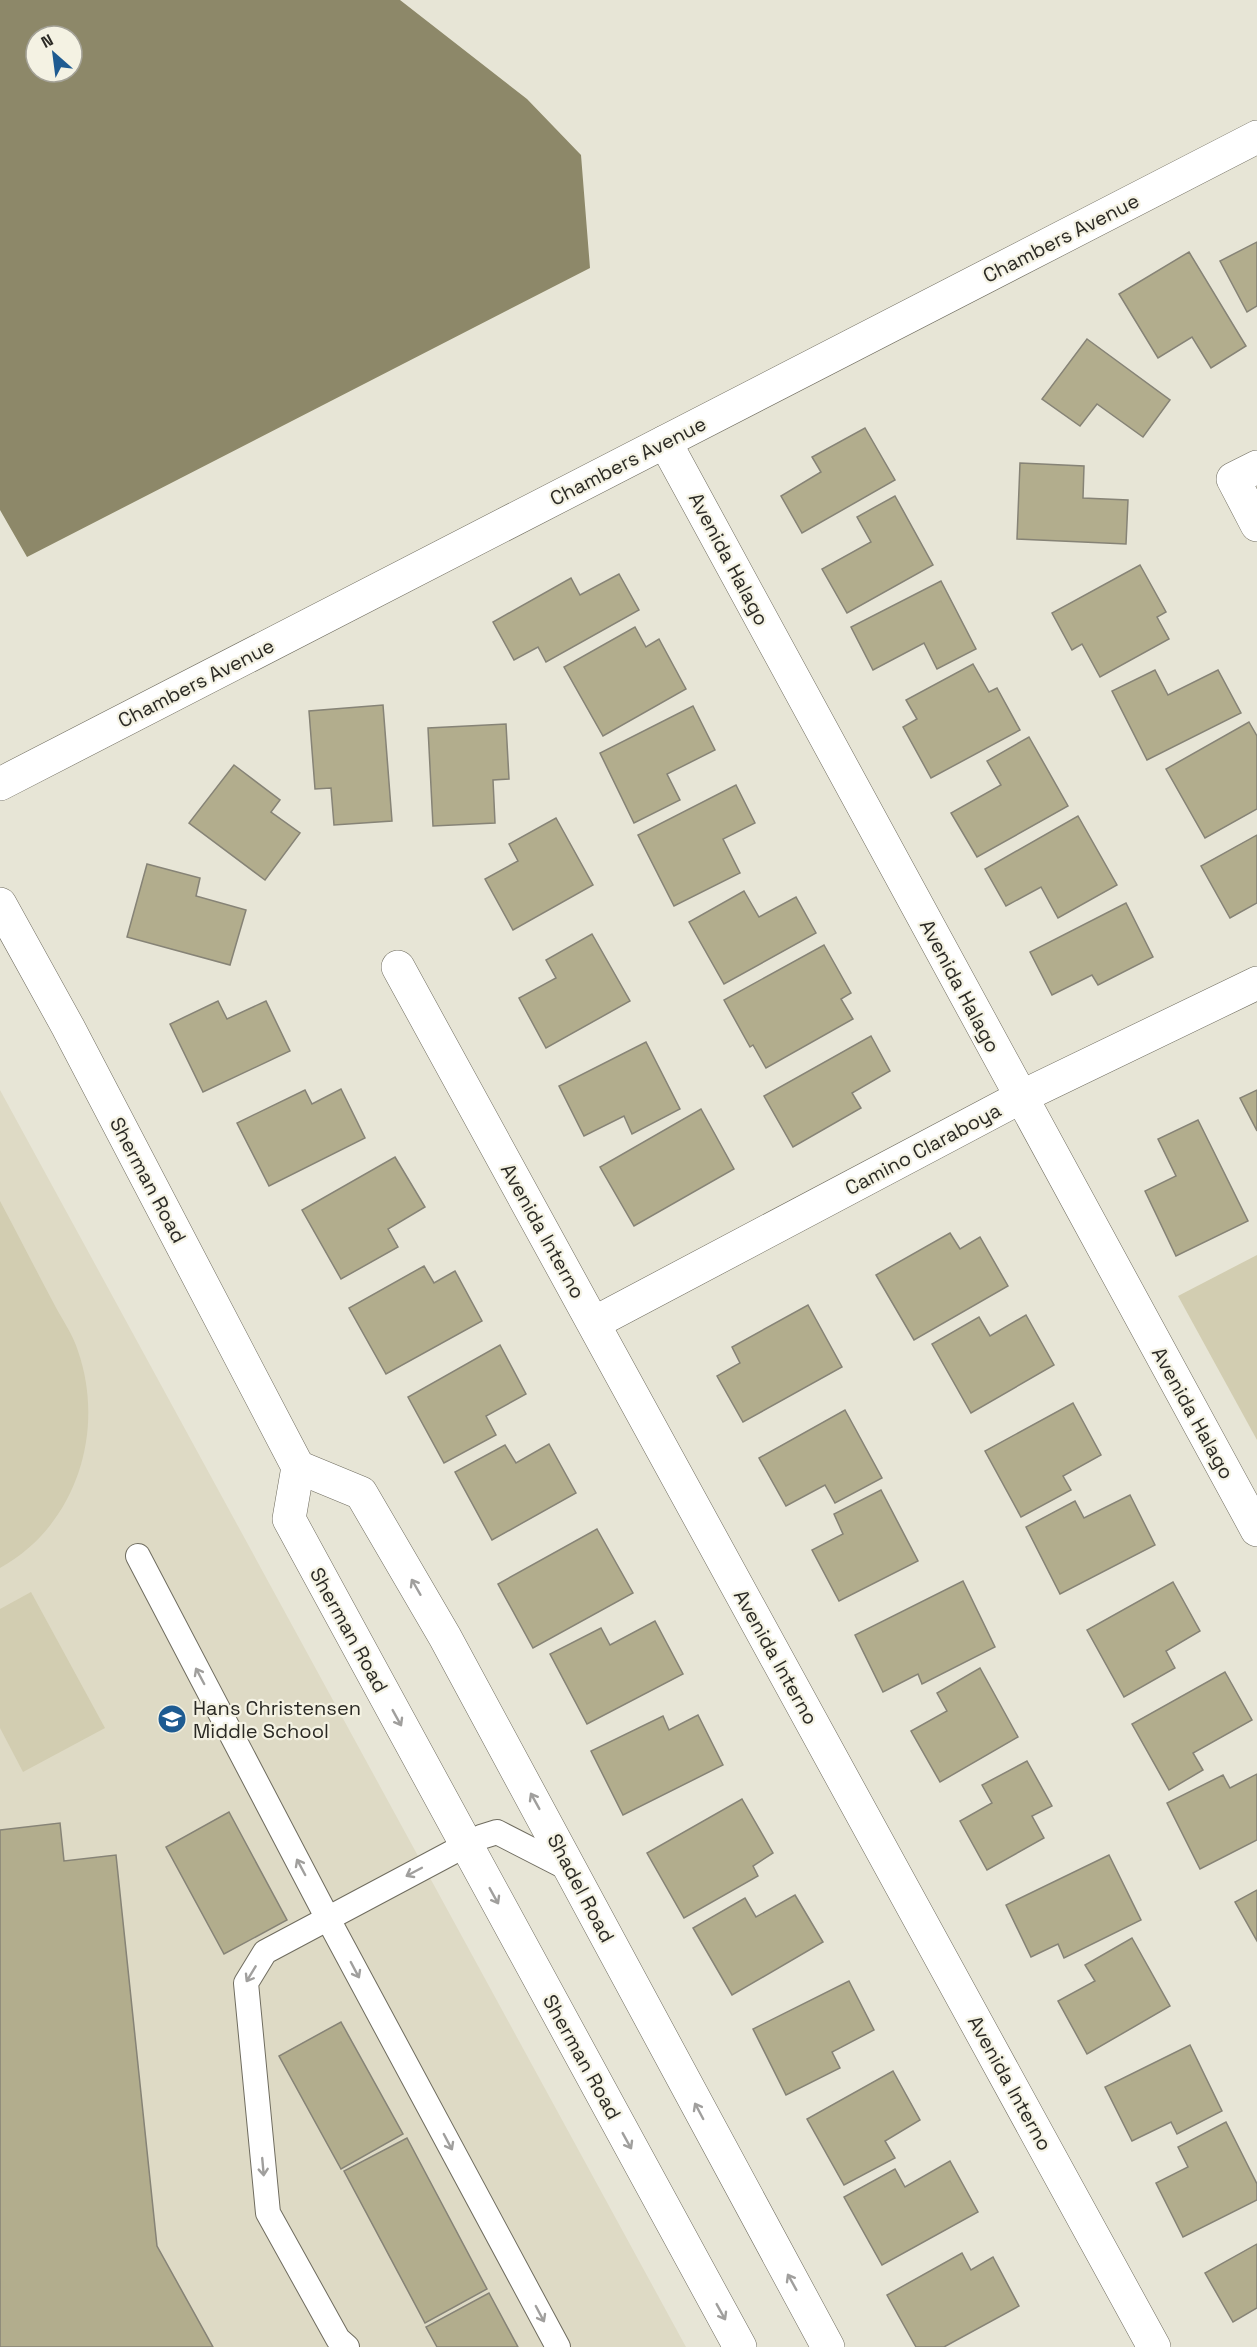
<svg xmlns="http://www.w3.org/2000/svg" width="1257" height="2347" font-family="'Space Grotesk',sans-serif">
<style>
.built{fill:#dedac5}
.green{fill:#d2cdb1}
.water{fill:#8d8869;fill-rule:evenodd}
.building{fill:#b2ad8d;stroke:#868376;stroke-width:1.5}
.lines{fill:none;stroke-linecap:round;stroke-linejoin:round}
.lane-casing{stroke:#6f6c5f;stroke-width:26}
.street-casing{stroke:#6f6c5f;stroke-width:34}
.secondary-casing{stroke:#6f6c5f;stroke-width:34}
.lane{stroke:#fff;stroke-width:24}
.street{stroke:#fff;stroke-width:33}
.secondary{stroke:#fff;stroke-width:33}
.oneway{stroke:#a09f9d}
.labels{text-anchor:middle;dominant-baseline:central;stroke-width:4.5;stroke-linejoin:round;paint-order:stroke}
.street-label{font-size:20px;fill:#2b2a25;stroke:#f4f2e3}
.poi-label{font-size:20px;fill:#2b2a25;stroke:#f4f2e3;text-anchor:start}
</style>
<rect width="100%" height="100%" fill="#e7e5d6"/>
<path class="built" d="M 0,1090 L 686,2347 L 0,2347 Z"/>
<g class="green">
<path d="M 0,1201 C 18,1235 35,1268 53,1302 C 61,1318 73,1334 78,1351 C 106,1432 76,1526 0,1568 Z"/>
<path d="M 1257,1255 L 1257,1440 L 1178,1296 Z"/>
<path d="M 31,1592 L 105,1728 L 23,1772 L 0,1728 L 0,1609 Z"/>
</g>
<path class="water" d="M 0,0 L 400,0 L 527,99 L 581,155 L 590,268 L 27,557 L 0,510 ZM 36,36 L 72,36 L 72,72 L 36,72 Z"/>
<g class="building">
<path d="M 1257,242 L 1257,306 L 1247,312 L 1220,261 Z"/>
<path d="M 1189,252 L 1246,346 L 1211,368 L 1192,337 L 1158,358 L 1119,294 Z"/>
<path d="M 1087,339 L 1170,400 L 1143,437 L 1097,404 L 1080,426 L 1042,399 Z"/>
<path d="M 865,428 L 895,480 L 802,533 L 781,496 L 821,472 L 812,457 Z"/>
<path d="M 1020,463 L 1084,466 L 1083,498 L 1128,500 L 1126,544 L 1017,539 Z"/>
<path d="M 895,496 L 933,565 L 847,613 L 822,569 L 871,542 L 857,517 Z"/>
<path d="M 1140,565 L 1166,612 L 1157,617 L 1169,639 L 1100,677 L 1082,644 L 1072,650 L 1052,613 Z"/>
<path d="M 619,574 L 639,610 L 546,662 L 538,647 L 514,660 L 493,622 L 571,578 L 580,595 Z"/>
<path d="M 941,581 L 976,649 L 937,669 L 924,643 L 873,670 L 851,627 Z"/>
<path d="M 635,627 L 646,647 L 659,639 L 686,689 L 603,736 L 564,667 Z"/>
<path d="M 973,664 L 989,692 L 997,688 L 1020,730 L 931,778 L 903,727 L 917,719 L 906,700 Z"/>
<path d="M 1155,670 L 1168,695 L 1218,670 L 1241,713 L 1147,760 L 1112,691 Z"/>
<path d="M 383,705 L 392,821 L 334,825 L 331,788 L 315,789 L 309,711 Z"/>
<path d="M 693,706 L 715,750 L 667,774 L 680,800 L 634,823 L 600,753 Z"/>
<path d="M 1249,722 L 1257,736 L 1257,809 L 1205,838 L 1166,769 Z"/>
<path d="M 506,724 L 509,779 L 493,780 L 495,823 L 433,826 L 428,728 Z"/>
<path d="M 1029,737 L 1068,806 L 977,857 L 951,813 L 1001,785 L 987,761 Z"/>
<path d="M 234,765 L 280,800 L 271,812 L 300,833 L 265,880 L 189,823 Z"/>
<path d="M 736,785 L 755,823 L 723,839 L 740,873 L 674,906 L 638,835 Z"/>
<path d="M 1078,816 L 1117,885 L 1058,918 L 1041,887 L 1006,906 L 985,869 Z"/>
<path d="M 556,818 L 593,885 L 513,930 L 485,879 L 518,861 L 509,844 Z"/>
<path d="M 1257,835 L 1257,903 L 1230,918 L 1201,866 Z"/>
<path d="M 147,864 L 200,878 L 196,896 L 246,910 L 230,965 L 127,937 Z"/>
<path d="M 744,891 L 759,917 L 796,897 L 816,933 L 724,984 L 689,922 Z"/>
<path d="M 1126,903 L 1153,957 L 1098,985 L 1092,975 L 1052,995 L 1030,952 Z"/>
<path d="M 592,934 L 630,1001 L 546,1048 L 519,998 L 556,978 L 546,960 Z"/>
<path d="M 824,945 L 851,993 L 841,999 L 853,1019 L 766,1068 L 753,1045 L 750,1047 L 724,1000 Z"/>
<path d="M 218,1001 L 227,1019 L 266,1001 L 290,1051 L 203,1092 L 170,1024 Z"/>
<path d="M 871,1036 L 890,1071 L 852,1093 L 861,1108 L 793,1147 L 764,1096 Z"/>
<path d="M 646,1042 L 680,1109 L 632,1134 L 624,1116 L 584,1136 L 559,1086 Z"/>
<path d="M 341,1089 L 365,1138 L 269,1186 L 237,1123 L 305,1090 L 312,1104 Z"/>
<path d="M 1257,1090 L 1257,1131 L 1240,1098 Z"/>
<path d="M 701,1109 L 734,1169 L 634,1226 L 600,1167 Z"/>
<path d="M 1198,1120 L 1248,1221 L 1176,1256 L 1145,1191 L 1176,1176 L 1158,1139 Z"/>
<path d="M 395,1157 L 425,1207 L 388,1229 L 398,1247 L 341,1279 L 302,1210 Z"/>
<path d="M 950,1233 L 960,1249 L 980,1237 L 1008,1286 L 914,1340 L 876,1275 Z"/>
<path d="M 424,1266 L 434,1283 L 455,1271 L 482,1321 L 386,1374 L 349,1308 Z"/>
<path d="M 808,1305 L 842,1367 L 743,1422 L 717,1376 L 740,1363 L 732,1347 Z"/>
<path d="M 1026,1315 L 1054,1365 L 971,1413 L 932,1344 L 979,1317 L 990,1336 Z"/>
<path d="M 500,1345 L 526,1394 L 486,1416 L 496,1435 L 444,1463 L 408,1397 Z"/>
<path d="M 1073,1403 L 1101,1455 L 1063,1476 L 1071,1490 L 1021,1517 L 985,1451 Z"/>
<path d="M 845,1410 L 882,1478 L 835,1503 L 825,1485 L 786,1506 L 759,1458 Z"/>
<path d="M 549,1444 L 576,1493 L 492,1540 L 455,1472 L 505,1445 L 516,1463 Z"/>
<path d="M 881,1490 L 918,1561 L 839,1601 L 812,1550 L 843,1534 L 834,1514 Z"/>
<path d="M 1130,1495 L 1155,1545 L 1060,1594 L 1026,1527 L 1075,1501 L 1084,1518 Z"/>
<path d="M 597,1529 L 633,1593 L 533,1648 L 498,1584 Z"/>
<path d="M 963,1581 L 995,1647 L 922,1684 L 918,1674 L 883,1692 L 855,1635 Z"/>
<path d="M 1173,1582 L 1200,1631 L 1166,1651 L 1175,1668 L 1124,1697 L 1087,1630 Z"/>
<path d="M 655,1621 L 683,1674 L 587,1724 L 550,1654 L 601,1628 L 610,1645 Z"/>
<path d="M 980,1668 L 1018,1737 L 940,1782 L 911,1731 L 947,1711 L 937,1693 Z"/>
<path d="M 1225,1672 L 1252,1720 L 1193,1753 L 1203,1770 L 1169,1790 L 1132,1724 Z"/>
<path d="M 698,1715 L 723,1765 L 623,1815 L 591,1751 L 663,1716 L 669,1730 Z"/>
<path d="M 1027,1761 L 1052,1806 L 1032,1816 L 1044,1838 L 987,1870 L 960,1821 L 992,1803 L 982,1785 Z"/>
<path d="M 1257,1774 L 1257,1840 L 1200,1869 L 1167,1803 L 1223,1775 L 1230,1788 Z"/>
<path d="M 742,1799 L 773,1853 L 753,1866 L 758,1876 L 684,1918 L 647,1853 Z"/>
<path d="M 229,1812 L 287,1920 L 224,1954 L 166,1847 Z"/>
<path d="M 60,1823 L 64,1861 L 116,1855 L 157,2246 L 213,2347 L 0,2347 L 0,1830 Z"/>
<path d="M 1109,1855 L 1141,1920 L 1064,1958 L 1058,1944 L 1031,1957 L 1006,1905 Z"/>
<path d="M 1257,1890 L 1257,1941 L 1235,1902 Z"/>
<path d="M 795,1895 L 823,1942 L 732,1995 L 693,1928 L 745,1898 L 756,1917 Z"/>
<path d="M 1132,1938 L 1170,2006 L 1087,2054 L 1058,2001 L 1095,1981 L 1085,1965 Z"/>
<path d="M 849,1981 L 874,2030 L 832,2052 L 840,2068 L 786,2095 L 753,2029 Z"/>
<path d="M 341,2022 L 403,2134 L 341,2169 L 279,2056 Z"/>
<path d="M 1190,2045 L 1222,2111 L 1177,2134 L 1171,2122 L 1132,2141 L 1105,2087 Z"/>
<path d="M 893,2071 L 920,2120 L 885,2141 L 895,2158 L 844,2185 L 807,2119 Z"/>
<path d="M 1226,2122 L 1257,2184 L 1257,2200 L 1183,2237 L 1156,2183 L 1188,2167 L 1178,2147 Z"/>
<path d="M 407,2138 L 487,2289 L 425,2323 L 344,2171 Z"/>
<path d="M 950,2161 L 978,2212 L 882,2265 L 844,2197 L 895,2169 L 905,2187 Z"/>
<path d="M 1257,2244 L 1257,2308 L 1233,2322 L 1205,2273 Z"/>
<path d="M 962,2253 L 971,2270 L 993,2257 L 1019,2306 L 944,2347 L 916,2347 L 887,2295 Z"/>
<path d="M 489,2293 L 518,2347 L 437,2347 L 426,2327 Z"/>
</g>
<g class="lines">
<g class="lane-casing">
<g id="lane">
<path d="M 138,1556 L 328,1919 L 558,2347"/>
<path d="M 347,2347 L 338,2339 L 268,2213 L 246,1983 L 265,1952 L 481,1837 L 497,1832 L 573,1871"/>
</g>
</g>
<g class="street-casing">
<g id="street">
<path d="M 665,442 L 1257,1530"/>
<path d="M 1257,467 L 1233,479 L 1257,525"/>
<path d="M 0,784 L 1257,137"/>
<path d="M 398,967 L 1154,2347"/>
<path d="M 594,1323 L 1021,1097 L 1257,983"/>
</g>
</g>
<g class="secondary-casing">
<g id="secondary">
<path d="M 0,904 L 68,1027 L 298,1467 L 289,1519 L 740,2347"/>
<path d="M 298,1467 L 361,1493 L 445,1637 L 828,2347"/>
</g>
</g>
<use href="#lane" class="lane"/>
<use href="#street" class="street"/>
<use href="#secondary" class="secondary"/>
</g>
<defs><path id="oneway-shaft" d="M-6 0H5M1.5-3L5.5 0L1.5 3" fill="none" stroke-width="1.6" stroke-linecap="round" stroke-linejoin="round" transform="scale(1.5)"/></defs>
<g class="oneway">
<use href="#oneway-shaft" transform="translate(416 1587) rotate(-120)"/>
<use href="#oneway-shaft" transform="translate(200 1676) rotate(-118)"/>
<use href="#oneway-shaft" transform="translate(397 1718) rotate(61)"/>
<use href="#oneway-shaft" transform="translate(535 1801) rotate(-119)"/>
<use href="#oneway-shaft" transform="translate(301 1867) rotate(-118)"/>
<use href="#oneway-shaft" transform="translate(414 1872) rotate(152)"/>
<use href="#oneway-shaft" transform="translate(494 1896) rotate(61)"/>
<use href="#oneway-shaft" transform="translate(355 1970) rotate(62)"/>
<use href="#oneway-shaft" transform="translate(251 1974) rotate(121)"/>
<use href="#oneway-shaft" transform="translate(699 2111) rotate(-118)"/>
<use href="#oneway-shaft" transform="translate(627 2141) rotate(61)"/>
<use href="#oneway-shaft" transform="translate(448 2142) rotate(62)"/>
<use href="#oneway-shaft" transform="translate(263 2167) rotate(85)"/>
<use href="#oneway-shaft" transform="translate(792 2282) rotate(-119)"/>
<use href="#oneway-shaft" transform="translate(721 2312) rotate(61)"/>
<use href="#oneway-shaft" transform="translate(540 2314) rotate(62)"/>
</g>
<defs>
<g id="school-disc" transform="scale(1.5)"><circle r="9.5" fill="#1e5b91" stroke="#f4f2e3"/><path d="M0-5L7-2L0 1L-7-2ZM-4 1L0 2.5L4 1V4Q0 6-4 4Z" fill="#fff"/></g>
</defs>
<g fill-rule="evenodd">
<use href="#school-disc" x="172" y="1719"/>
</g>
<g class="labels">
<g class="street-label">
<text transform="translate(1061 238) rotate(-27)">Chambers Avenue</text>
<text transform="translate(628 461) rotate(-27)">Chambers Avenue</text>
<text transform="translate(729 559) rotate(62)">Avenida Halago</text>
<text transform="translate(196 683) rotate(-27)">Chambers Avenue</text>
<text transform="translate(960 986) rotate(62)">Avenida Halago</text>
<text transform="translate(923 1149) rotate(-28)">Camino Claraboya</text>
<text transform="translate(148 1180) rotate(62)">Sherman Road</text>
<text transform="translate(543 1231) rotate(61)">Avenida Interno</text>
<text transform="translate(1193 1413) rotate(61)">Avenida Halago</text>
<text transform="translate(349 1630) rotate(61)">Sherman Road</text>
<text transform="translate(776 1657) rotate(61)">Avenida Interno</text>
<text transform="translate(581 1888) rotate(62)">Shadel Road</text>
<text transform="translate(582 2057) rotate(61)">Sherman Road</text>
<text transform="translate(1010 2083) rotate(61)">Avenida Interno</text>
</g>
<g class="poi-label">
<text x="193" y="1708">Hans Christensen<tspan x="193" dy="23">Middle School</tspan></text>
</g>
</g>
<g transform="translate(54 54) rotate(332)"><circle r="28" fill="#f4f2e3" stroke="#a4a297" stroke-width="1.5"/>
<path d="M0-4.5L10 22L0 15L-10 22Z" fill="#1e5b91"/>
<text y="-9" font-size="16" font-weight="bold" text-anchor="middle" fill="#2b2a25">N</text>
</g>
</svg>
